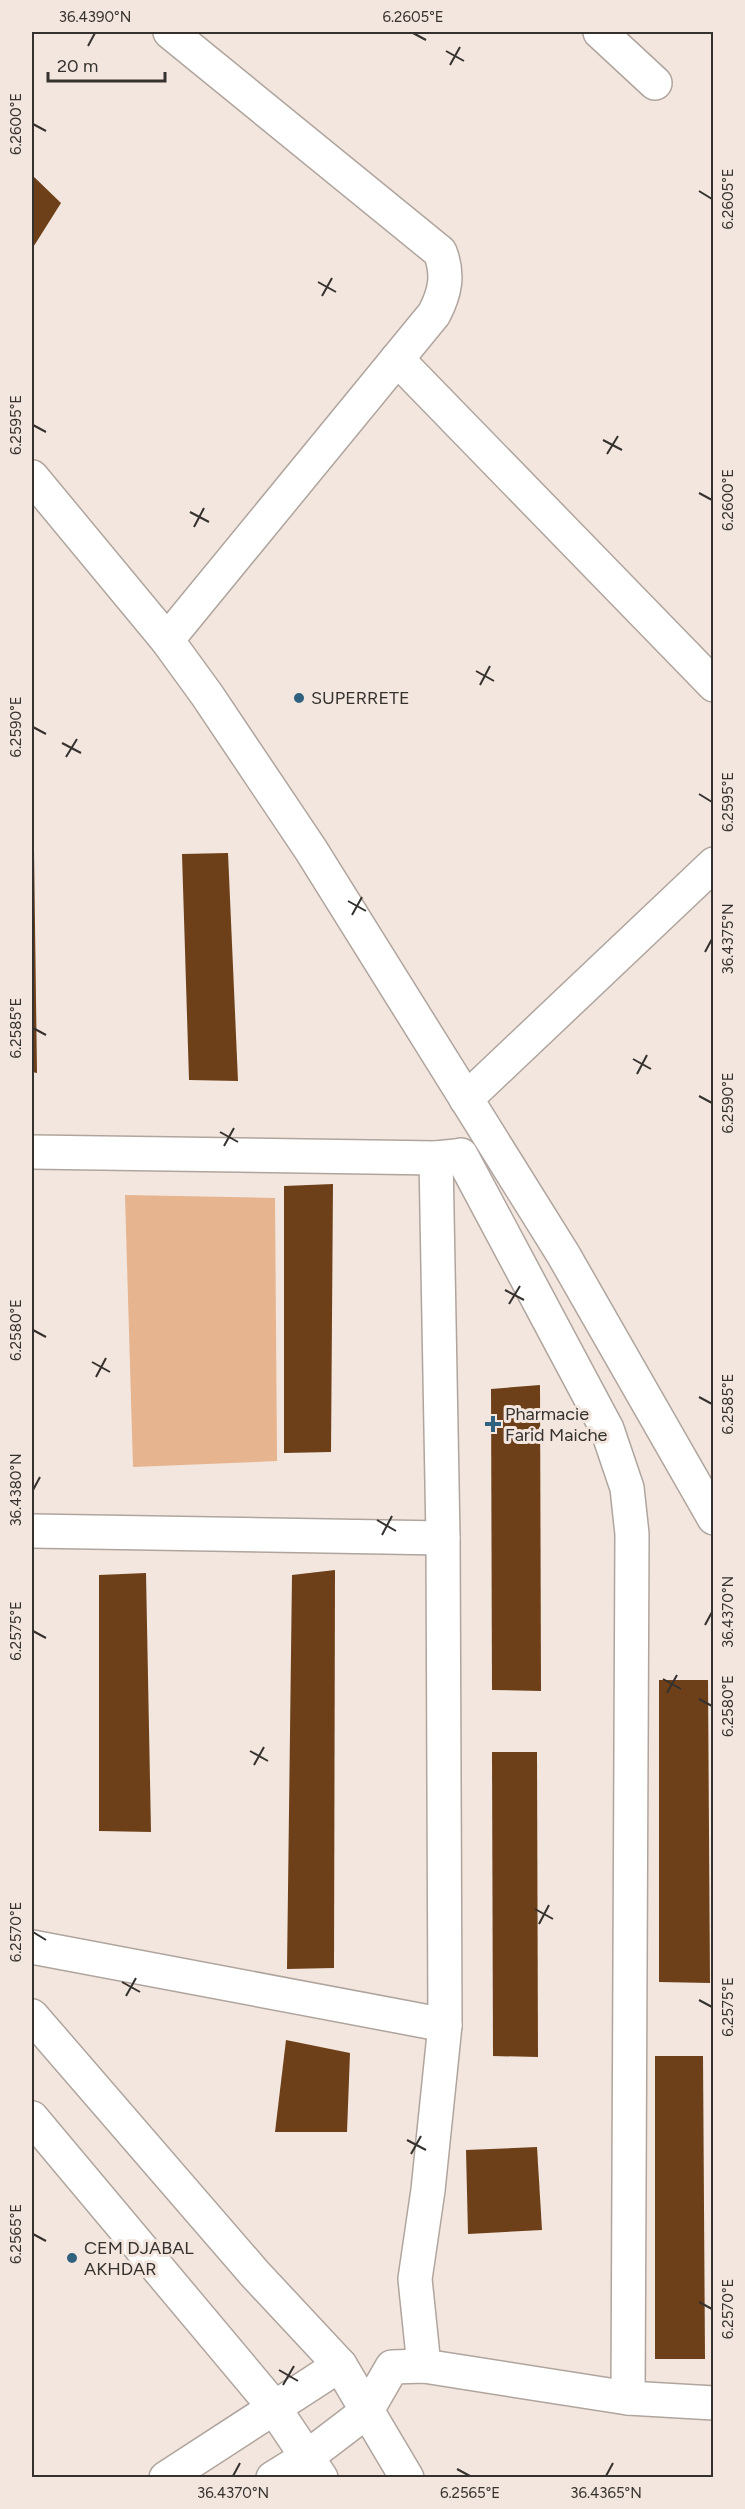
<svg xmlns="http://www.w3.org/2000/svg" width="745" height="2509" font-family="Figtree,sans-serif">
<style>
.green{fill:#e6b48e}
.building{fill:#6e4019}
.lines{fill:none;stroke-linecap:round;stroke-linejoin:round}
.minor-casing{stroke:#b0a59e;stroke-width:36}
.secondary-casing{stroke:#b0a59e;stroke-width:36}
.primary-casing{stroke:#b0a59e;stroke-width:36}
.minor{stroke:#fff;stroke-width:33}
.secondary{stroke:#fff;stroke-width:33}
.primary{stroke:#fff;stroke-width:33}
.ticks{fill:none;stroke:#35312e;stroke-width:2}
.poi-dot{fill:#30617f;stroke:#f2e6de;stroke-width:2}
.labels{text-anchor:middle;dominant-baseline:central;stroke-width:6;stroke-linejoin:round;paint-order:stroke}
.poi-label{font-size:18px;fill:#35312e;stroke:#f2e6de;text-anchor:start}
.neatline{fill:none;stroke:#35312e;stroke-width:2}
.ticks-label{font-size:15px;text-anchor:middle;fill:#35312e}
</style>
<rect width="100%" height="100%" fill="#f2e6de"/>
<path class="green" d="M 125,1195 L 275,1198 L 277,1461 L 133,1467 Z"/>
<g class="building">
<path d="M 32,175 L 61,203 L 32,249 Z"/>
<path d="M 32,850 L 34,850 L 37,1073 L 32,1072 Z"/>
<path d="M 228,853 L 238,1081 L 189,1080 L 182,854 Z"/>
<path d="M 333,1184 L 331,1452 L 284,1453 L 284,1186 Z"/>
<path d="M 540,1385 L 541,1691 L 492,1690 L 491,1389 Z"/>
<path d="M 335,1570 L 334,1968 L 287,1969 L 292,1575 Z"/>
<path d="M 146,1573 L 151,1832 L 99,1831 L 99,1575 Z"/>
<path d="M 659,1680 L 708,1680 L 710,1983 L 659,1982 Z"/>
<path d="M 492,1752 L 537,1752 L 538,2057 L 493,2056 Z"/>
<path d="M 286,2040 L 350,2053 L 347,2132 L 275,2132 Z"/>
<path d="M 655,2056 L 703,2056 L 705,2359 L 655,2359 Z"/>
<path d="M 537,2147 L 542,2230 L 468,2234 L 466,2150 Z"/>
</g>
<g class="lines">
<g class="minor-casing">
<g id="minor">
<path d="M 600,32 L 655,83"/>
<path d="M 397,359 L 714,685"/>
<path d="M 167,640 L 434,314 C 445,293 449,275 440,252 L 170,32"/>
<path d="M 466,1099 L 714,864"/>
<path d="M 32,1152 L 436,1158 L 456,1156"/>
<path d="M 461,1155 L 607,1429 L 627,1488 L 632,1534 L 628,2398"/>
<path d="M 32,1531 L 443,1538"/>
<path d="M 32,1947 L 445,2025"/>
<path d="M 424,2366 L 415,2279 L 428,2190 L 445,2025 L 443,1538 L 436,1158"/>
<path d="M 366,2412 L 392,2367 L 424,2366 L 628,2398 L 714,2403"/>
</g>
</g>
<g class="secondary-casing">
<path id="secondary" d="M 32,477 L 167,640 L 207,695 L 311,850 L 563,1254 L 714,1518"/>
</g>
<g class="primary-casing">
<g id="primary">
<path d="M 32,2016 L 255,2274 L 340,2365 L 407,2478"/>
<path d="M 32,2118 L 270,2402 L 321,2478"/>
<path d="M 166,2478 L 340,2365"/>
<path d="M 273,2478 L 307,2457 L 366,2412"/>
</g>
</g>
<use href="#minor" class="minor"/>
<use href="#secondary" class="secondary"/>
<use href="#primary" class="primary"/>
</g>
<path class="ticks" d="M 413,33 L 426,40M 88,46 L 95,33M 446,51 L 464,61M 450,65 L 460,47M 33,124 L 46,131M 699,191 L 712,199M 318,282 L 336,292M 322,296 L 332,278M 33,425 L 46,432M 603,440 L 622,450M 607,454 L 618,436M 699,493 L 712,500M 190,512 L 209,522M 194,527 L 204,508M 476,671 L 494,681M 480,685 L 490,666M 33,727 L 46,734M 62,743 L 81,753M 66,757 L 77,739M 699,794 L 712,802M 348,901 L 366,911M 352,915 L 362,897M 705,952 L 712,939M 33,1028 L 46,1035M 633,1059 L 651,1069M 637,1074 L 647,1055M 699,1096 L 712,1103M 220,1132 L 238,1142M 224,1146 L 234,1128M 505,1290 L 524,1300M 509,1304 L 520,1286M 33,1330 L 46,1337M 92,1362 L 110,1372M 96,1377 L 106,1358M 699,1397 L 712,1404M 33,1490 L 40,1477M 377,1520 L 396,1531M 382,1535 L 392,1516M 705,1625 L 712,1612M 33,1631 L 46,1638M 663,1679 L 681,1689M 667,1693 L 677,1675M 699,1699 L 712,1706M 250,1751 L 268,1761M 254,1765 L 264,1747M 535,1909 L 553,1919M 539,1924 L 549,1905M 33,1932 L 46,1940M 122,1982 L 140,1992M 126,1996 L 136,1978M 699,2000 L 712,2007M 407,2140 L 426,2150M 411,2154 L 421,2136M 33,2234 L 46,2241M 699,2302 L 712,2309M 279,2370 L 298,2381M 283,2385 L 294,2366M 457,2469 L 470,2476M 233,2476 L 240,2463M 606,2476 L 613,2463"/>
<g class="poi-dot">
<circle cx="299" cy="698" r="6"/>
<path d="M490 1415h6v6h6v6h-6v6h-6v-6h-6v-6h6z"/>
<circle cx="72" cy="2258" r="6"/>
</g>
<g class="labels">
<g class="poi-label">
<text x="311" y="698">SUPERRETE</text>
<text x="505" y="1414">Pharmacie<tspan x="505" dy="21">Farid Maiche</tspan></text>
<text x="84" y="2248">CEM DJABAL<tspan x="84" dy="21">AKHDAR</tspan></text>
</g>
</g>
<rect width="745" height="2509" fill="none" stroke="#f2e6de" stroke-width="66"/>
<path d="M48 72v9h117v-9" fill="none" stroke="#35312e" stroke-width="3"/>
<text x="57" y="72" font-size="18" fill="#35312e" stroke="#f2e6de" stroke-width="4.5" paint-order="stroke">20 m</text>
<rect x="33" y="33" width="679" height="2443" class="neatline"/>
<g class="ticks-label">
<text x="95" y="22">36.4390°N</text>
<text x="413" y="22">6.2605°E</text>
<text transform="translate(16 124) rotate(-90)" y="5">6.2600°E</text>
<text transform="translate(728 199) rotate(-90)" y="5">6.2605°E</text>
<text transform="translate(16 425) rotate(-90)" y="5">6.2595°E</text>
<text transform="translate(728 500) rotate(-90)" y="5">6.2600°E</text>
<text transform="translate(16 727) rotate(-90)" y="5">6.2590°E</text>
<text transform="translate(728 802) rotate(-90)" y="5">6.2595°E</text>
<text transform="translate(728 939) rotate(-90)" y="5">36.4375°N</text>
<text transform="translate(16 1028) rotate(-90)" y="5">6.2585°E</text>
<text transform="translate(728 1103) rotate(-90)" y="5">6.2590°E</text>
<text transform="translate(16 1330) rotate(-90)" y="5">6.2580°E</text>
<text transform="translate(728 1404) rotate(-90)" y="5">6.2585°E</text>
<text transform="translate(16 1490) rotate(-90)" y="5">36.4380°N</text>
<text transform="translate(728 1612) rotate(-90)" y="5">36.4370°N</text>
<text transform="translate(16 1631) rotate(-90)" y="5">6.2575°E</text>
<text transform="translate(728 1706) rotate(-90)" y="5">6.2580°E</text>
<text transform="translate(16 1932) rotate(-90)" y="5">6.2570°E</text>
<text transform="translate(728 2007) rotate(-90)" y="5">6.2575°E</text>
<text transform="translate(16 2234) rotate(-90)" y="5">6.2565°E</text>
<text transform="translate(728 2309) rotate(-90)" y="5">6.2570°E</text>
<text x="233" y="2498">36.4370°N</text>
<text x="470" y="2498">6.2565°E</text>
<text x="606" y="2498">36.4365°N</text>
</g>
</svg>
